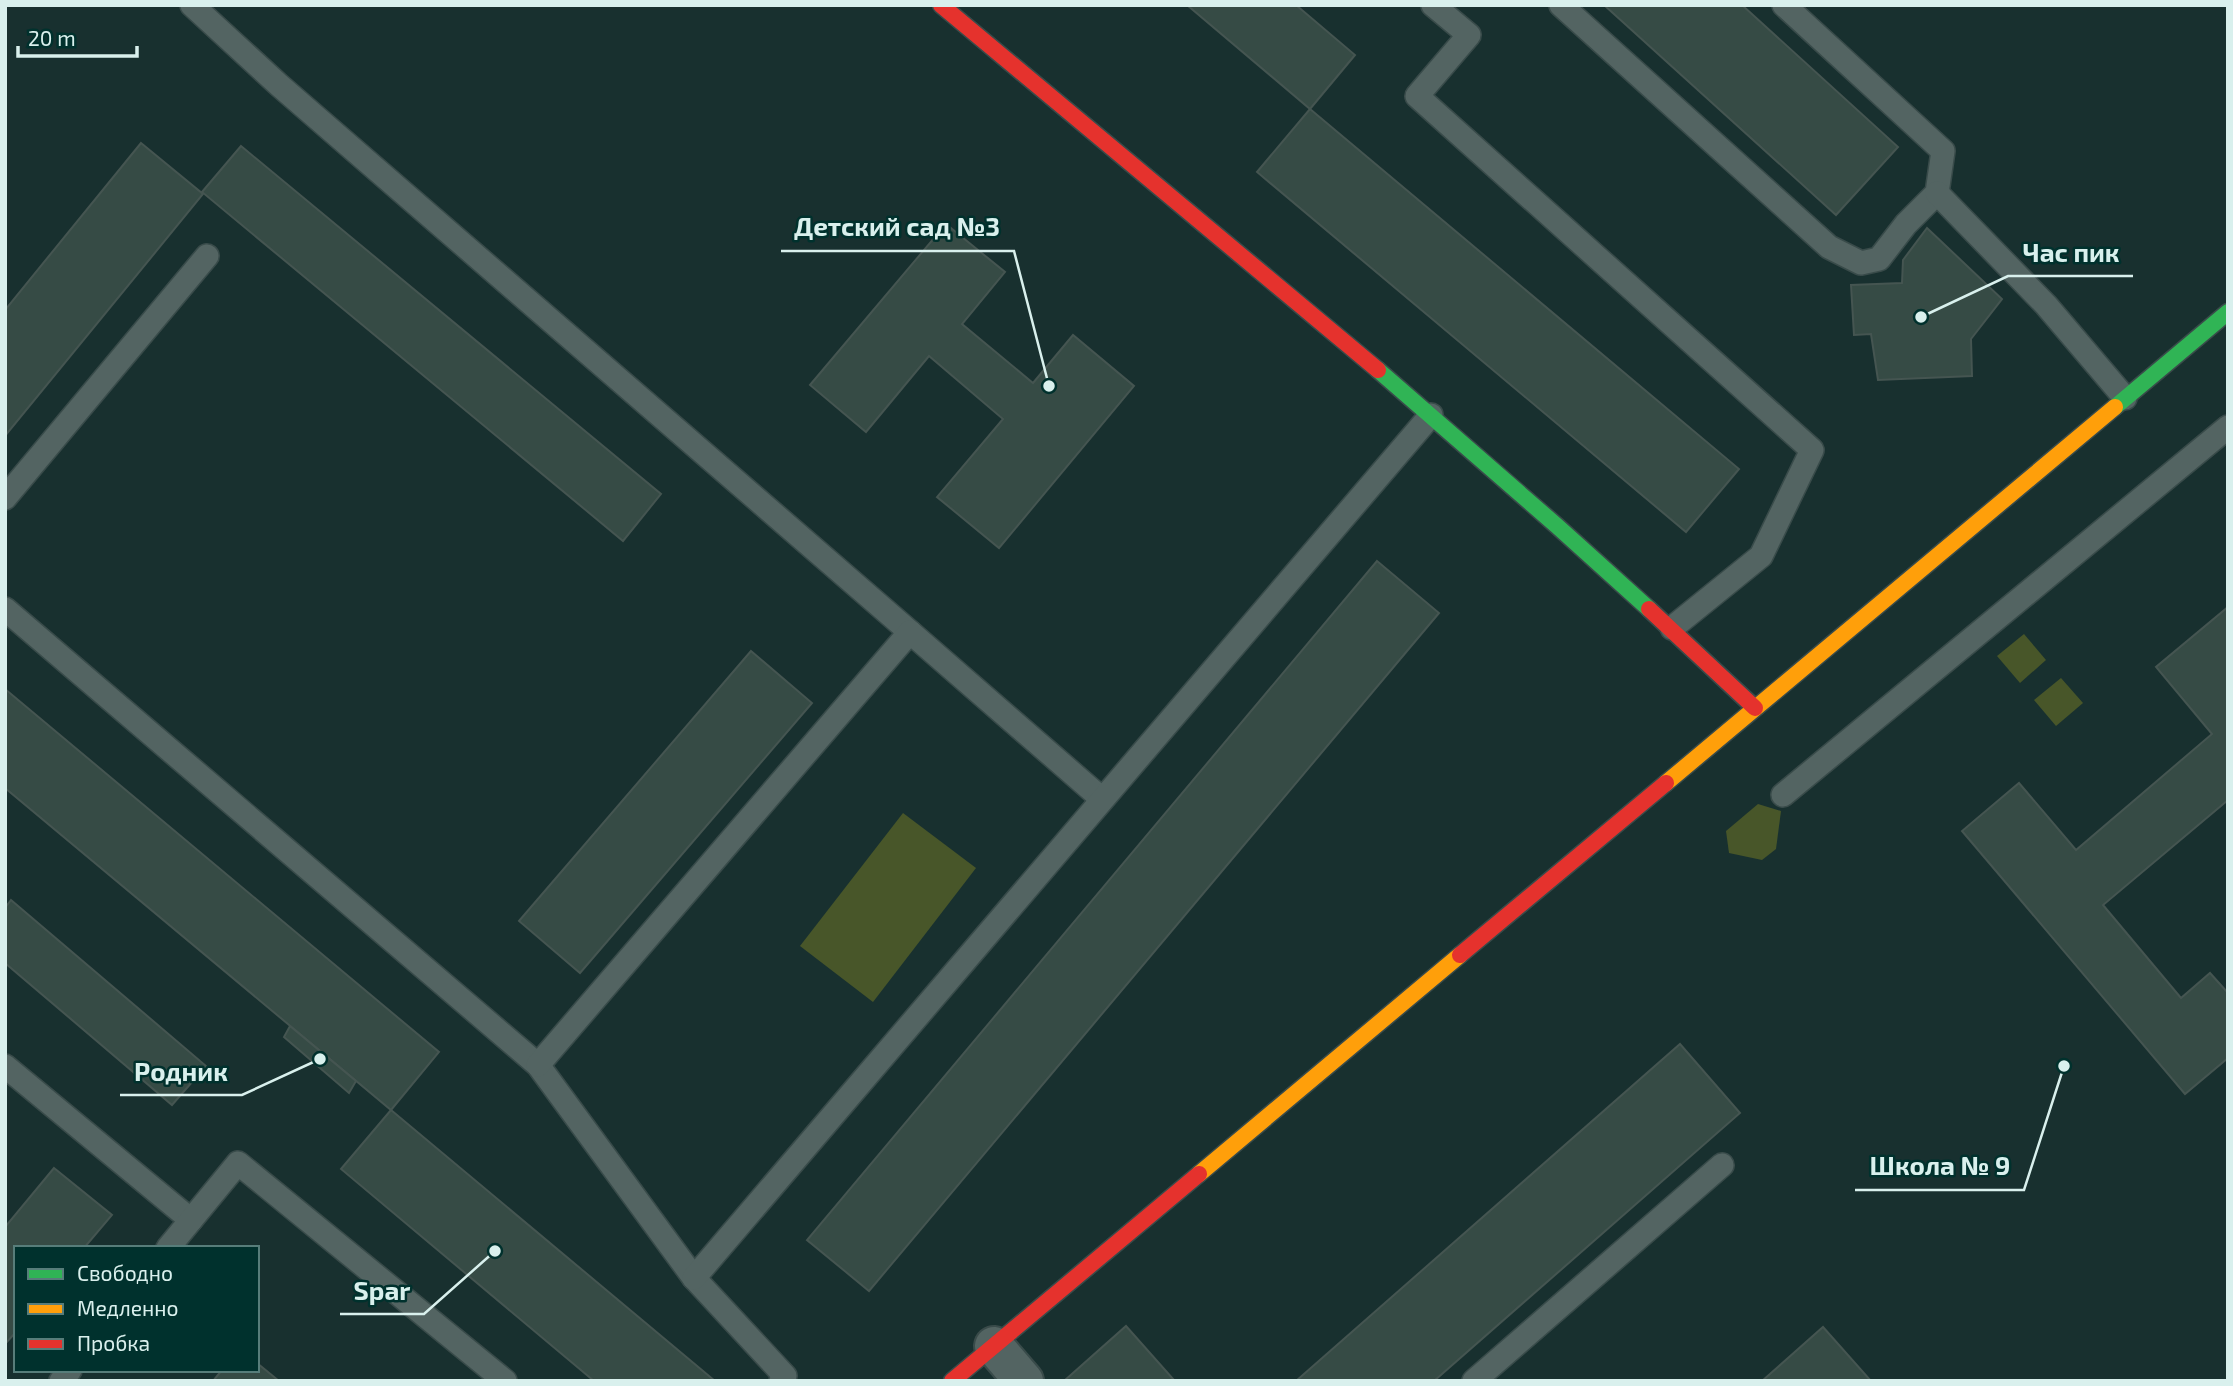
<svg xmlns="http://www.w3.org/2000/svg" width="2233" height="1386" font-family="'Exo 2',sans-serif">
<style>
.green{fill:#485629}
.building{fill:#364b45;stroke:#455551;stroke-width:2}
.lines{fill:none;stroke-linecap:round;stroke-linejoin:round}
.lane-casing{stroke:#394b4a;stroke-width:26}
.street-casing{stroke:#394b4a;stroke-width:42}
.fast-casing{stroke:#394b4a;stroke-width:19}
.slow-casing{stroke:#394b4a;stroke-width:19}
.jam-casing{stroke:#394b4a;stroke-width:19}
.lane{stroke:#536462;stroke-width:23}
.street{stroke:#536462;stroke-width:38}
.fast{stroke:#30b455;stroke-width:16}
.slow{stroke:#ff9f0a;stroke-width:16}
.jam{stroke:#e5322d;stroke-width:16}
.leader{fill:none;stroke:#d9f0ed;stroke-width:2.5}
.callout-dot{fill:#d9f0ed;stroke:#00312d;stroke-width:2.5}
.callout-label{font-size:26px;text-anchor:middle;font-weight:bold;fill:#d9f0ed;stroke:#00312d;stroke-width:5;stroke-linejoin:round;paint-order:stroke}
</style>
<rect width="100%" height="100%" fill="#18302f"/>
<g class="green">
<path d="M 2024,634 L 2046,660 L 2020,683 L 1997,656 Z"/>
<path d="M 2061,678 L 2083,703 L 2056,726 L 2034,700 Z"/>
<path d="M 1758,804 L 1781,811 L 1776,849 L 1762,860 L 1729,853 L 1726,831 Z"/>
<path d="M 903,813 L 976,868 L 873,1002 L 800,946 Z"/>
</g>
<g class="building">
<path d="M 1187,5 L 1296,5 L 1355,55 L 1310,109 Z"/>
<path d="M 1604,5 L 1742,5 L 1898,147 L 1836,215 Z"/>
<path d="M 1310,109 L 1739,469 L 1686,532 L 1257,172 Z"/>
<path d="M 141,143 L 203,194 L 5,436 L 5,310 Z"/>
<path d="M 241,146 L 661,494 L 623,541 L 202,192 Z"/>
<path d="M 946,224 L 1005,272 L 962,324 L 1033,383 L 1073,335 L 1134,386 L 999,548 L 937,497 L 1003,419 L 929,356 L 866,432 L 810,385 Z"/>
<path d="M 1927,228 L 2002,299 L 1971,339 L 1972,376 L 1878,380 L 1871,334 L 1854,335 L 1851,285 L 1902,283 L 1903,260 Z"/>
<path d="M 1377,561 L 1439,613 L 869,1291 L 807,1240 Z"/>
<path d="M 2228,607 L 2228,800 L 2103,905 L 2181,998 L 2210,973 L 2228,993 L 2228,1058 L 2185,1094 L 1962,831 L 2019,783 L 2076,850 L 2212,734 L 2156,667 Z"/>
<path d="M 751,651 L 812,703 L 580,973 L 519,921 Z"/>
<path d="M 5,689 L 439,1052 L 391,1110 L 5,788 Z"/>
<path d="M 11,900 L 206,1066 L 172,1105 L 5,963 L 5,908 Z"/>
<path d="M 290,1026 L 356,1081 L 349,1093 L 284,1037 Z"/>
<path d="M 1680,1044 L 1740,1113 L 1434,1381 L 1296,1381 Z"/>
<path d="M 391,1110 L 715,1381 L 594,1381 L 341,1169 Z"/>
<path d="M 54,1168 L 112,1215 L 84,1248 L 16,1248 L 16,1332 L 5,1344 L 5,1227 Z"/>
<path d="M 1126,1326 L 1174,1380 L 1064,1381 Z"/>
<path d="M 1823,1327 L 1871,1381 L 1762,1381 Z"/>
<path d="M 257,1363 L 279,1381 L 213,1381 L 222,1370 L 257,1370 Z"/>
</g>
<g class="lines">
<g class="lane-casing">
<g id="lane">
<path d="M 192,5 L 279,85 L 910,632"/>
<path d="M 1433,5 L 1469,35 L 1417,96 L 1812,450 L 1761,556 L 1672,628"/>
<path d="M 1561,5 L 1829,247 L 1861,263 L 1879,259 L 1906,224 L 1937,193 L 1943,151 L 1784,5"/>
<path d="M 1937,193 L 2046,305 L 2125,398"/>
<path d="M 5,498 L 207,256"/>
<path d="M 5,609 L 538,1065 L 694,1278 L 785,1376 L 781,1381"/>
<path d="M 1783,795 L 2228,427"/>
<path d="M 538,1065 L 910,632 L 1102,799"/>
<path d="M 5,1066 L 191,1220"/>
<path d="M 168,1248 L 238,1163 L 505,1381"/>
<path d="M 694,1278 L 1431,415"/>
<path d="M 61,1381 L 70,1370"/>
<path d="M 1474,1381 L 1722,1165"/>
</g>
</g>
<g class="street-casing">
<path id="street" d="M 994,1346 L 1024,1381"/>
</g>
<g class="fast-casing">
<g id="fast">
<path d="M 1378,370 L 1557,526 L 1649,609"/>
<path d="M 2115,407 L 2228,312"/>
</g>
</g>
<g class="slow-casing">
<g id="slow">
<path d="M 1666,783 L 2115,407"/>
<path d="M 1199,1174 L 1460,955"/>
</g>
</g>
<g class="jam-casing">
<g id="jam">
<path d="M 941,5 L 1378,370"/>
<path d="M 1649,609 L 1755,708"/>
<path d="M 1460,955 L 1666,783"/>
<path d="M 952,1381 L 1199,1174"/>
</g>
</g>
<use href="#lane" class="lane"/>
<use href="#street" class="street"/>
<use href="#fast" class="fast"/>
<use href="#slow" class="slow"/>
<use href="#jam" class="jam"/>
</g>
<path class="leader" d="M1049 386L1014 251H781M1921 317L2008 276H2133M320 1059L242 1095H120M2064 1066L2024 1190H1855M495 1251L424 1314H340"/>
<g class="callout-dot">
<circle cx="1049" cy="386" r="7"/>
<circle cx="1921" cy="317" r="7"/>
<circle cx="320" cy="1059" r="7"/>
<circle cx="2064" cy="1066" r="7"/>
<circle cx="495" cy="1251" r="7"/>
</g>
<g class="callout-label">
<text x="897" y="236">Детский сад №3</text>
<text x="2071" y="262">Час пик</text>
<text x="181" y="1081">Родник</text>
<text x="1940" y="1175">Школа № 9</text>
<text x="382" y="1300">Spar</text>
</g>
<rect width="2233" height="1386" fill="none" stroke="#d9f0ed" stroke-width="14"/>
<rect x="14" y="1246" width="245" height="126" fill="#00312d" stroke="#577d7a" stroke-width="2"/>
<rect x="28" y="1269" width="35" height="10" fill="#30b455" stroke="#577d7a" stroke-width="2"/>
<text x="77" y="1281" font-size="21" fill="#d9f0ed">Свободно</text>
<rect x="28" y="1304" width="35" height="10" fill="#ff9f0a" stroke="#577d7a" stroke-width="2"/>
<text x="77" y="1316" font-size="21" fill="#d9f0ed">Медленно</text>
<rect x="28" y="1339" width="35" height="10" fill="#e5322d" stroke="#577d7a" stroke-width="2"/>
<text x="77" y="1351" font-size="21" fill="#d9f0ed">Пробка</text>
<path d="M18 46v10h119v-10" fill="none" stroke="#d9f0ed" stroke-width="3.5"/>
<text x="28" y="46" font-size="21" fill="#d9f0ed" stroke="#00312d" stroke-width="5" paint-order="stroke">20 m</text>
</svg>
